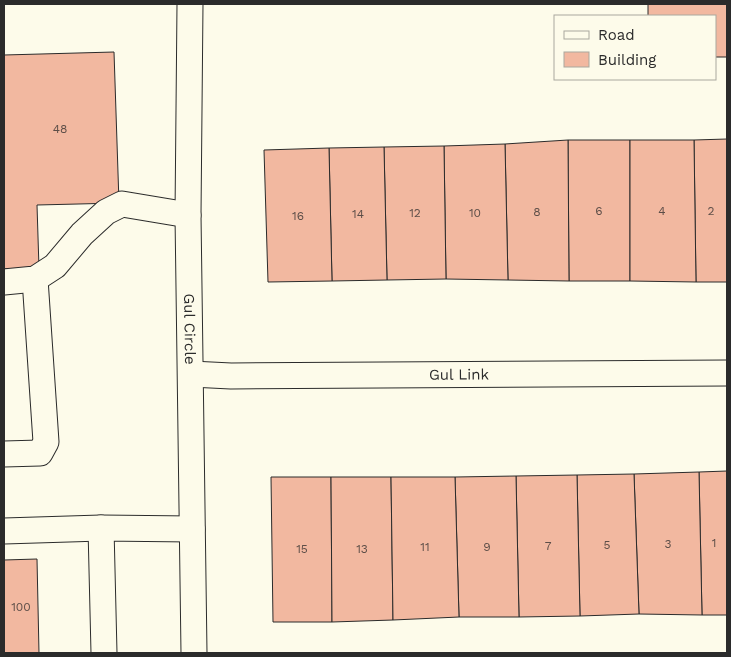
<svg xmlns="http://www.w3.org/2000/svg" width="731" height="657" font-family="'Work Sans',sans-serif">
<style>
.building{fill:#f2b8a0;stroke:#2b2b2b}
.lines{fill:none;stroke-linecap:round;stroke-linejoin:round}
.minor-casing{stroke:#2b2b2b;stroke-width:27}
.minor{stroke:#fdfbea;stroke-width:25}
.labels{text-anchor:middle;dominant-baseline:central;stroke-width:4;stroke-linejoin:round;paint-order:stroke}
.number-label{font-size:12px;fill:#5d4e48}
.street-label{font-size:15px;fill:#2b2b2b;stroke:#fdfbea}
</style>
<rect width="100%" height="100%" fill="#fdfbea"/>
<g class="building">
<path d="M 648,4 L 727,4 L 727,57 L 715,57 L 715,16 L 648,16 Z"/>
<path d="M 114,52 L 119,203 L 37,205 L 39,268 L 4,269 L 4,55 Z"/>
<path d="M 727,139 L 727,282 L 696,282 L 694,140 Z"/>
<path d="M 568,140 L 630,140 L 630,281 L 569,281 Z"/>
<path d="M 568,140 L 569,281 L 508,280 L 505,144 Z"/>
<path d="M 630,140 L 694,140 L 696,282 L 630,281 Z"/>
<path d="M 505,144 L 508,280 L 446,279 L 444,146 Z"/>
<path d="M 444,146 L 446,279 L 387,280 L 384,147 Z"/>
<path d="M 384,147 L 387,280 L 332,281 L 329,148 Z"/>
<path d="M 329,148 L 332,281 L 268,282 L 264,150 Z"/>
<path d="M 727,471 L 727,615 L 702,615 L 699,472 Z"/>
<path d="M 699,472 L 702,615 L 639,614 L 634,474 Z"/>
<path d="M 634,474 L 639,614 L 580,616 L 577,475 Z"/>
<path d="M 577,475 L 580,616 L 519,617 L 516,476 Z"/>
<path d="M 516,476 L 519,617 L 459,617 L 455,477 Z"/>
<path d="M 271,477 L 331,477 L 332,622 L 273,622 Z"/>
<path d="M 331,477 L 391,477 L 393,620 L 332,622 Z"/>
<path d="M 391,477 L 455,477 L 459,617 L 393,620 Z"/>
<path d="M 37,559 L 39,653 L 4,653 L 4,560 Z"/>
</g>
<g class="lines">
<g class="minor-casing">
<g id="minor">
<path id="s1" d="M 190,4 L 188,215 L 194,653"/>
<path d="M 4,282 L 35,279 L 55,266 L 82,234 L 106,212 L 122,204 L 188,215"/>
<path id="s2" d="M 191,374 L 231,376 L 727,373"/>
<path d="M 4,454 L 40,453 L 46,442 L 35,279"/>
<path d="M 101,528 L 104,653"/>
<path d="M 4,531 L 101,528 L 192,529"/>
</g>
</g>
<use href="#minor" class="minor"/>
</g>
<g class="labels">
<g class="number-label">
<text x="60" y="129">48</text>
<text x="599" y="211">6</text>
<text x="662" y="211">4</text>
<text x="711" y="211">2</text>
<text x="537" y="212">8</text>
<text x="415" y="213">12</text>
<text x="475" y="213">10</text>
<text x="358" y="214">14</text>
<text x="298" y="216">16</text>
<text x="714" y="543">1</text>
<text x="668" y="544">3</text>
<text x="607" y="545">5</text>
<text x="548" y="546">7</text>
<text x="425" y="547">11</text>
<text x="487" y="547">9</text>
<text x="302" y="549">15</text>
<text x="362" y="549">13</text>
<text x="21" y="607">100</text>
</g>
<g class="street-label">
<text stroke="none"><textPath href="#s1" startOffset="325">Gul Circle</textPath></text>
<text stroke="none"><textPath href="#s2" startOffset="268">Gul Link</textPath></text>
</g>
</g>
<rect width="731" height="657" fill="none" stroke="#2b2b2b" stroke-width="10"/>
<rect x="554" y="15" width="162" height="65" fill="#fdfbea" stroke="#a9a89e"/>
<rect x="564" y="31" width="25" height="8" fill="#fdfbea" stroke="#a9a89e"/>
<text x="598" y="40" font-size="15" fill="#2b2b2b">Road</text>
<rect x="564" y="52" width="25" height="15" fill="#f2b8a0" stroke="#a9a89e"/>
<text x="598" y="65" font-size="15" fill="#2b2b2b">Building</text>
</svg>
